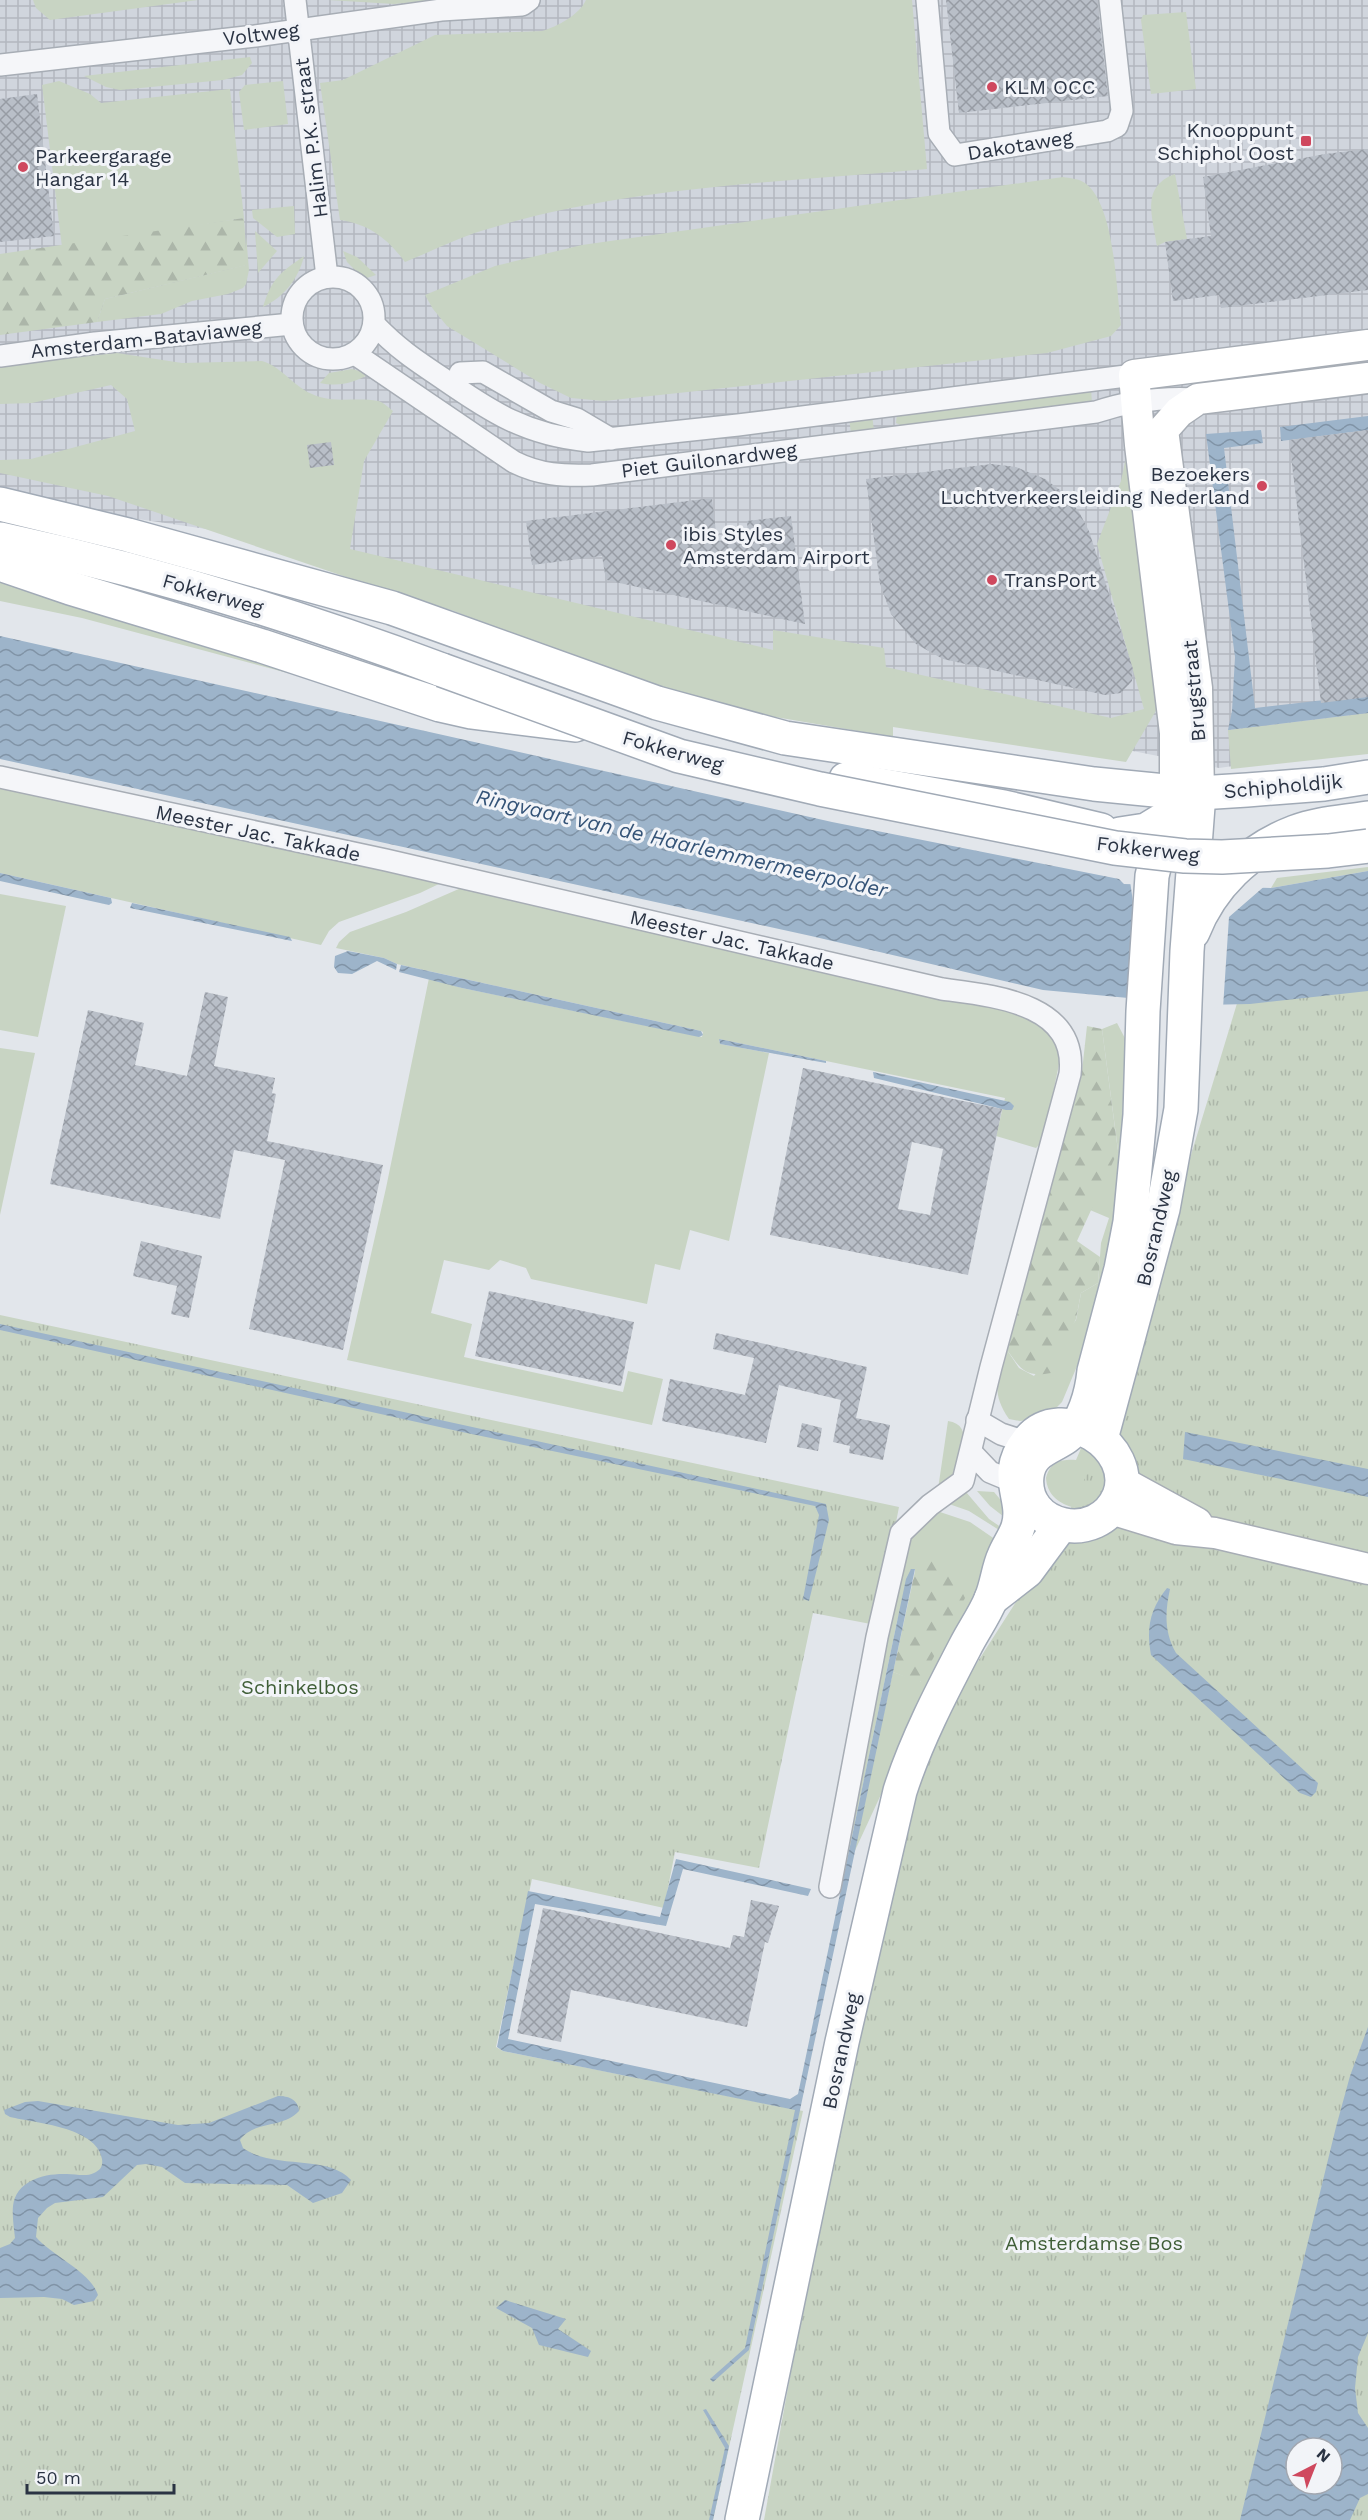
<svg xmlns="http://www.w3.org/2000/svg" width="1368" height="2520" font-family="'Work Sans',sans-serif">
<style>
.industrial{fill:url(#industrial-grid)}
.green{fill:#c8d4c3}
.forest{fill:url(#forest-firs)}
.park{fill:url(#park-tufts);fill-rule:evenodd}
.water{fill:url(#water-waves);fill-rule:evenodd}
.pier{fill:#e2e6eb}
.building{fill:url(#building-cross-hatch);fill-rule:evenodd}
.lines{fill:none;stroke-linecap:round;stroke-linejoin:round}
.street-casing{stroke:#a7adb5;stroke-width:24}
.secondary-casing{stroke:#a7adb5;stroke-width:33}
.primary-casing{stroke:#a1aab6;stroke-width:36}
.street{stroke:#f5f6f9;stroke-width:21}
.secondary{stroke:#fff;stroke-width:30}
.primary{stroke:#fff;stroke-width:33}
.primary-bridge-casing{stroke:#a1aab6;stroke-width:36;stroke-linecap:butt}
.primary-bridge{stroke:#fff;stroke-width:33}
.poi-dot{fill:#cf485e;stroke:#f2f4f8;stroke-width:2}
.labels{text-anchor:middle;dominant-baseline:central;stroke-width:6;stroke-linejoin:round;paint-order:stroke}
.street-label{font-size:20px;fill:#2a3343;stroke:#f2f4f8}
.poi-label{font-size:20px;fill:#2a3343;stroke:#f2f4f8;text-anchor:start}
.park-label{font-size:20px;fill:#3f5e37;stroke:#f2f4f8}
.water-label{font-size:21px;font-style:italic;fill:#345377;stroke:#f2f4f8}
</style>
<defs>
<pattern id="industrial-grid" width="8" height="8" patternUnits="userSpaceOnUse" patternTransform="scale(1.5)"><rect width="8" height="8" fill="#d0d5dd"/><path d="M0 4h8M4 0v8" fill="none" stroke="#b3b7bf"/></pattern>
<pattern id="forest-firs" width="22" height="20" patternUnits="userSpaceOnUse" patternTransform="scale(1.5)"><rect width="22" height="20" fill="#c8d4c3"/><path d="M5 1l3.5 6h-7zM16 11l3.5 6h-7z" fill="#acb6a9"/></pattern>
<pattern id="park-tufts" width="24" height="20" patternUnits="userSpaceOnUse" patternTransform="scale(1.5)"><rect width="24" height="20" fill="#c8d4c3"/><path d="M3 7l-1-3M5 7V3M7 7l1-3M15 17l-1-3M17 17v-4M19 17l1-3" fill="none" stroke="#acb6a9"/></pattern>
<pattern id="water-waves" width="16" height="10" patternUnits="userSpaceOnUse" patternTransform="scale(1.5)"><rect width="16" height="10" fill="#9db4ca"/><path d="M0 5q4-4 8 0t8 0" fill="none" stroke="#8093a6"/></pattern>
<pattern id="building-cross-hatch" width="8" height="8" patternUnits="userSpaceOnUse" patternTransform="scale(1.5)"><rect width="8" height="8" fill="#b9bfc8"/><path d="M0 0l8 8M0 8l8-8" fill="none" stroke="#979ca4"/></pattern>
</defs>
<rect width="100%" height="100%" fill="#e2e6eb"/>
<path class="industrial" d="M 0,0 L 1368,0 L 1368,747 L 1219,768 L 853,696 L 261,537 L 0,499 Z"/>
<g class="green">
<path d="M 33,0 L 198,0 L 50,20 L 36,8 Z"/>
<path d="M 328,0 L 436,0 L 394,4 Z"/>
<path d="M 586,0 L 912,0 L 927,169 C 782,182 620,187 481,231 C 455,239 430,252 405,262 C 388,239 369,224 340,220 L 320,83 L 343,80 L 435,35 L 542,31 C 557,27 580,14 586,0 Z"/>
<path d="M 1186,12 L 1196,89 L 1151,94 L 1141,20 L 1143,15 Z"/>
<path d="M 250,57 L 252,63 L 242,75 L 223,80 L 120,90 L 106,87 L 84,76 Z"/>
<path d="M 59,81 L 90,94 L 101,103 L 230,89 L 244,218 L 62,247 L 42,85 Z"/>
<path d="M 283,81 L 288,124 L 244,130 L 239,92 L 245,85 Z"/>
<path d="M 1175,174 L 1187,239 L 1165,242 L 1157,246 C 1153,216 1140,187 1175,174 Z"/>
<path d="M 1063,177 C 1069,178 1080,179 1085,183 C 1115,205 1116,289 1121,325 L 1111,336 L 1047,353 L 604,401 L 571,398 L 540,383 L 447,326 L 433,309 L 425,295 L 495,266 L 582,245 Z"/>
<path d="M 294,206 L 295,234 L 277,237 L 253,218 L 252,210 Z"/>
<path d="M 255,231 L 277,251 L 258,273 Z"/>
<path d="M 246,235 L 249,270 L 246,284 L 243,288 L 228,294 L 192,301 L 161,314 L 97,322 L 105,299 L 246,265 Z"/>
<path d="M 343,251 L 357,257 L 376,275 L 364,279 L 347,262 Z"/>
<path d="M 304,256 C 299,278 284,297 263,307 C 271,279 281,272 304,256 Z"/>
<path d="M 117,353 L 182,363 L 262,361 C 282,367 293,386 312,394 C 333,404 356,397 378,401 C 383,402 389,408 393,411 L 364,461 L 350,549 L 773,650 L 773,630 L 884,648 L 886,667 L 1111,718 L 1144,709 L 1097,544 L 1121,481 L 1127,452 L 1157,709 L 1126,762 L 893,727 L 893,737 L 745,712 L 692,698 L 557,653 L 454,611 L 411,599 L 108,496 L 0,473 L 0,460 L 31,459 L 135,431 L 127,399 L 111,385 L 32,403 L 0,404 L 0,365 Z"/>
<path d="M 352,369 L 370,374 C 352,383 340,387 320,383 L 329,373 Z"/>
<path d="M 1091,389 L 1092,403 L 903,426 L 896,423 L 897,414 Z"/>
<path d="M 872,415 L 874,430 L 851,433 L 849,418 Z"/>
<path d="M 0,572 L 362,693 L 82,618 L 0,601 Z"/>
<path d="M 1368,713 L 1368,754 L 1231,769 L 1228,730 Z"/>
<path d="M 0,784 L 441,883 L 420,893 L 339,922 L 329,931 L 321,945 L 0,873 Z"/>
<path d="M 1368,867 L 1368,871 L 1271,888 L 1277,878 Z"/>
<path d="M 461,888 L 1020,1012 L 1051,1033 L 1062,1050 L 1043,1141 L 1036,1148 L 996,1136 L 1005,1098 L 719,1039 L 720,1044 L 769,1053 L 729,1241 L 690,1230 L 680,1270 L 655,1264 L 647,1304 L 531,1279 L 526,1268 L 500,1260 L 489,1270 L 444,1260 L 431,1313 L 472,1324 L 464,1357 L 623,1392 L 628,1371 L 663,1379 L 652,1425 L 347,1360 L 386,1188 L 429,978 L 462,988 L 702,1037 L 703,1032 L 701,1031 L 397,964 L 384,958 L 336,948 L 339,942 L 350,932 L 406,912 Z"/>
<path d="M 0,894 L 66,906 L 38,1037 L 0,1030 Z"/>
<path d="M 1117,1023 L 1129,1046 L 1121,1198 L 1096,1310 L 1080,1359 L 1062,1402 L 1052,1412 L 1037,1419 L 1020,1421 L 1009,1419 C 990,1392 998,1377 1005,1347 L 1019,1368 L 1034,1376 L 1076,1320 L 1081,1293 L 1098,1283 L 1101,1243 L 1109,1218 L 1090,1210 L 1118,1150 L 1102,1029 Z"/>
<path d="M 0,1048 L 35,1053 L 0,1215 Z"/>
<path d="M 948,1421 C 975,1425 961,1456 958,1474 L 938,1489 Z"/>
<path d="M 1082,1446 L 1098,1461 L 1072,1507 C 1058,1503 1047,1494 1046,1478 C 1050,1462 1061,1459 1076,1460 Z"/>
<path d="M 977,1491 L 994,1492 L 1005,1505 L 1008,1520 L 990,1506 Z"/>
<path d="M 966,1492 L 989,1519 L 1008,1532 L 1007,1535 L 969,1511 L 949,1504 Z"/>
<path d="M 940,1512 L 970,1522 L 1002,1544 L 909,1734 L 852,1857 L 893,1672 L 921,1682 L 915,1569 L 911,1570 L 897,1622 L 841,1890 L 833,1890 L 905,1551 L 913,1535 Z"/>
</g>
<g class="forest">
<path d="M 244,218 L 247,265 L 105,299 L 97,322 L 0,335 L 0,254 Z"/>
<path d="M 1087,1026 L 1102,1029 L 1118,1151 L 1077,1241 L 1100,1257 L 1098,1283 L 1081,1293 L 1076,1319 L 1051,1373 C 1024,1378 1020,1368 1005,1347 L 1028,1241 L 1082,1071 Z"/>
<path d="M 937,1560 L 952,1571 L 965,1598 L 920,1683 L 893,1672 L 917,1562 Z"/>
</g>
<g class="park">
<path d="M 1368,905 L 1368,2520 L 764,2520 L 881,1876 L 909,1769 L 1055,1541 L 1107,1432 L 1262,921 ZM 1296,2448 L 1332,2448 L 1332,2484 L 1296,2484 Z"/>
<path d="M 0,1315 L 899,1507 L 876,1625 L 813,1613 L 759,1868 L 675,1852 L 664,1908 L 532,1879 L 496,2047 L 503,2051 L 803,2111 L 713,2520 L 0,2520 Z"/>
</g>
<g class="water">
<path d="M 1368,416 L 1368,430 L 1281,441 L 1280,427 Z"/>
<path d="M 1261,430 L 1263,443 L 1224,448 L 1255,708 L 1368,695 L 1368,713 L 1228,730 L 1232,711 L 1235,657 L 1206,434 Z"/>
<path d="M 0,636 L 832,822 L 1119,879 L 1124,884 L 1271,888 L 1368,871 L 1368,991 L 1250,1004 L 1203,1005 L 1043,990 L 811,936 L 0,759 Z"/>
<path d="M 0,873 L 111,898 L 112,903 L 109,905 L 0,881 Z"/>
<path d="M 132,903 L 290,937 L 292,941 L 130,908 Z"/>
<path d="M 348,951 L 384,958 L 397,964 L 396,970 L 377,961 L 352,974 L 338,973 L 334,967 L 335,956 Z"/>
<path d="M 401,965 L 701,1031 L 703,1035 L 699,1037 L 462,988 L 399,972 Z"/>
<path d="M 719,1039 L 826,1061 L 826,1063 L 720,1044 Z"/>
<path d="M 873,1072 L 1010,1102 L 1014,1106 L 1012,1110 L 1006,1110 L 874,1078 Z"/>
<path d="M 0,1324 L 826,1504 L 829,1520 L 809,1601 L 803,1599 L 819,1515 L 815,1506 L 462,1432 L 0,1330 Z"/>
<path d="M 1185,1432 L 1368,1469 L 1368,1497 L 1183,1459 Z"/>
<path d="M 911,1569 L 915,1569 L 749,2350 L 713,2382 L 710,2379 L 745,2348 L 795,2110 L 503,2051 L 497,2047 L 528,1891 L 660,1917 L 676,1859 L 811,1889 L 808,1896 L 683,1869 L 666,1926 L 535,1904 L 508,2039 L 790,2099 L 798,2094 L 906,1579 Z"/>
<path d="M 1167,1588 L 1170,1589 C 1165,1612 1164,1632 1176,1653 L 1318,1783 L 1316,1792 L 1311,1797 L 1300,1793 L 1151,1655 C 1146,1628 1150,1609 1167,1588 Z"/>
<path d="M 1368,2027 L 1368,2333 L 1358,2357 L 1355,2388 L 1358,2413 L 1368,2428 L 1368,2494 L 1360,2498 L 1350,2520 L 1240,2520 L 1336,2127 L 1350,2076 ZM 1296,2448 L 1332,2448 L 1332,2484 L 1296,2484 Z"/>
<path d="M 278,2096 C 288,2096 298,2099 299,2111 C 283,2129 254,2120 240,2140 L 243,2148 C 274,2170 328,2154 351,2180 L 342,2193 L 313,2203 L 287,2185 L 185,2183 L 162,2167 L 146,2164 L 137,2165 L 103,2197 L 55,2203 L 47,2208 L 38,2218 L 36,2237 C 52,2256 90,2271 98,2295 L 94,2301 L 74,2305 L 62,2299 L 44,2297 L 0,2298 L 0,2248 L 10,2244 L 15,2238 C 14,2228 12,2216 13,2206 C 16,2180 45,2173 67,2174 C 76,2174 86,2177 94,2173 C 101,2170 103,2166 102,2159 C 97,2127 35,2123 10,2117 L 5,2114 L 4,2110 L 25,2102 L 38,2101 L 178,2125 L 209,2123 Z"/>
<path d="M 505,2300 L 566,2319 L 558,2329 L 591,2351 L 588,2357 L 539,2345 L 532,2328 L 496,2308 Z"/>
<path d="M 706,2409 L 729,2446 L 713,2520 L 709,2520 L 725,2448 L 703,2410 Z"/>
</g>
<path class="pier" d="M 1130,881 L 1267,884 L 1229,917 L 1223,1008 L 1127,1002 L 1134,909 Z"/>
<g class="building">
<path d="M 946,0 L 1097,0 L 1108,96 L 959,113 Z"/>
<path d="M 37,94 L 54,236 L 0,242 L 0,99 Z"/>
<path d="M 1368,149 L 1368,290 L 1221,308 L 1219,295 L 1173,301 L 1165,242 L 1211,236 L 1203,177 L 1325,154 Z"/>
<path d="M 1368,430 L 1368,697 L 1321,703 L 1289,440 Z"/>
<path d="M 331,442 L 334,465 L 310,468 L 307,445 Z"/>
<path d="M 992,464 L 1016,467 L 1045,479 L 1064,493 L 1079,512 L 1089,531 L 1133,669 L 1132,681 L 1121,693 L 1105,695 L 943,659 L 916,644 L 891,614 L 880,584 L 866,479 Z"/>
<path d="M 712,498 L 717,541 L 748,538 L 747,521 L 791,516 L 805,624 L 606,580 L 602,556 L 532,565 L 526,521 Z"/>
<path d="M 205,992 L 228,997 L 214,1066 L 275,1078 L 272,1093 L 276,1094 L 267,1141 L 383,1165 L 343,1350 L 249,1329 L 285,1160 L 234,1150 L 220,1219 L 50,1184 L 88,1010 L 144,1023 L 135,1065 L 187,1076 Z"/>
<path d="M 803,1068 L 1002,1109 L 968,1275 L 770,1235 ZM 912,1142 L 943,1149 L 930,1215 L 898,1209 Z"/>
<path d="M 141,1241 L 202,1256 L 189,1318 L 171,1314 L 177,1286 L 133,1276 Z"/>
<path d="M 489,1291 L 634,1322 L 621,1386 L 475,1356 Z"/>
<path d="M 716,1333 L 867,1367 L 856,1418 L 890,1425 L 883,1460 L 849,1453 L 850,1446 L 833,1442 L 841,1400 L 779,1385 L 766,1443 L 662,1421 L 670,1379 L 745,1395 L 754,1358 L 713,1349 Z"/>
<path d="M 802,1423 L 822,1428 L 818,1451 L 797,1447 Z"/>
<path d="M 751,1900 L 779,1906 L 768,1943 L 765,1942 L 747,2027 L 571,1990 L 561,2042 L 517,2033 L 543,1908 L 730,1948 L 733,1935 L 744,1937 Z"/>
</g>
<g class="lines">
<g class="street-casing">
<g id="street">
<path d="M 295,0 L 327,277"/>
<path d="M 927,0 L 939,133 L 955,155 L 1107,131 L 1117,126 L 1122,111 L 1110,0"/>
<path d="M 0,65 L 255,36 L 441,10 L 522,5 L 529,0"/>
<circle cx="333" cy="318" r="41"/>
<path d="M 374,324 C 397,348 415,360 442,378 C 491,412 526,435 588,441 L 738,425 L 1134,375"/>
<path d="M 355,354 L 514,462 C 540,475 563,476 592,475 L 1096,412 C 1128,401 1164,397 1198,399"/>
<path d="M 0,356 L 95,343 L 292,324"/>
<path d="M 460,373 L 483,372 L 551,411 L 577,419 L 611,439"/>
<path d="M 0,777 L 386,860 L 942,989 C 994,996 1078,1003 1070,1074 L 991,1367 L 963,1481 L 930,1505 L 901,1533 L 877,1637 L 830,1887"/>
<path d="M 977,1420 L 1001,1434 L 1026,1442"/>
<path d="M 971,1452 L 990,1472 L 1014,1482"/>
</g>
</g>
<g class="secondary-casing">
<g id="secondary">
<path d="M 1175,792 L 1175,733 L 1140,445 L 1134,375 L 1368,345"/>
<path d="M 1199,793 L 1197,688 L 1163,430 L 1179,412 L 1198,399 L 1368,378"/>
<path d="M 1122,1482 L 1197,1523"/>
<path d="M 1111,1509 L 1176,1529 L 1215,1533 L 1368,1569"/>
</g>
</g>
<g class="primary-casing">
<g id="primary">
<path d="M 0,504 L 128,535 L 392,608 L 657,703 L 785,738 L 1094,784 L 1175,792 L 1199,793 L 1247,790 L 1324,784 L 1368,777"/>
<path d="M 0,539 C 150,571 298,616 442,670"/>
<path d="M 0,564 L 70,588 L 262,646 L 440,705 L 471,712 L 575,725"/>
<path d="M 846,779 L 1004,807 L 1101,830"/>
<path d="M 1120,834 L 1146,830 L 1182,808"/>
<path d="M 1193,932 C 1211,886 1248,850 1295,832 C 1318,823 1344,822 1368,818"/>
<path d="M 1101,1439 L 1163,1209 L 1181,1109 L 1187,951 L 1199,793"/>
<path d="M 991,1599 L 1027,1571 L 1061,1525"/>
<path d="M 742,2520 L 842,2042 L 900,1791 C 916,1741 941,1693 965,1647 C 973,1631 984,1616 991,1599 C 997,1585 998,1569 1004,1556 C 1008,1546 1015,1537 1018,1527 C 1027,1497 1000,1476 1028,1441 C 1061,1399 1138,1447 1119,1496 C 1098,1546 1021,1529 1027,1476 C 1030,1451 1049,1449 1066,1437 C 1084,1424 1092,1392 1094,1371 L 1121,1269 L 1130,1222 L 1140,1115 L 1143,1011 L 1152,876 C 1158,847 1175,823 1175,792"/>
</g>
</g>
<use href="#street" class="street"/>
<use href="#secondary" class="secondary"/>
<use href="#primary" class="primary"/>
<g class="primary-bridge-casing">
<path id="primary-bridge" d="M 442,670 L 679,756 L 820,789 L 1115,848 L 1185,856 L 1222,857 L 1328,851 L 1368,846"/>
</g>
<use href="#primary-bridge" class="primary-bridge"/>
</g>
<g class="poi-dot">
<circle cx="992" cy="87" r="6"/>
<rect x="1300" y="135" width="12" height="12" rx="3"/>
<circle cx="23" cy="167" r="6"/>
<circle cx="1262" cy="486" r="6"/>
<circle cx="671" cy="545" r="6"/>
<circle cx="992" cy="580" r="6"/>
</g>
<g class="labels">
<g class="street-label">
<text transform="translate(261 34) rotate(-7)">Voltweg</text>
<text transform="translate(311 138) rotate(-97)">Halim P.K. straat</text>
<text transform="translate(1020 145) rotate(-9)">Dakotaweg</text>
<text transform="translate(146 339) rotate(-6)">Amsterdam-Bataviaweg</text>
<text transform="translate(709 460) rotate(-7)">Piet Guilonardweg</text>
<text transform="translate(213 594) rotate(16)">Fokkerweg</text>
<text transform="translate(1194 691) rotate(-95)">Brugstraat</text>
<text transform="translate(673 751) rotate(16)">Fokkerweg</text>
<text transform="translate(1283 786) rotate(-5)">Schipholdijk</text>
<text transform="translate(258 833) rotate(12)">Meester Jac. Takkade</text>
<text transform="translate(1148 849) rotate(7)">Fokkerweg</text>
<text transform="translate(732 940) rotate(13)">Meester Jac. Takkade</text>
<text transform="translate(1156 1228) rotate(-77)">Bosrandweg</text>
<text transform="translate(841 2051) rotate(-78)">Bosrandweg</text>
</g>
<g class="poi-label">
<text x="1004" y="87">KLM OCC</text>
<text x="1294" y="130" text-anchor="end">Knooppunt<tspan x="1294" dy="23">Schiphol Oost</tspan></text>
<text x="35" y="156">Parkeergarage<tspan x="35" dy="23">Hangar 14</tspan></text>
<text x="1250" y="474" text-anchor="end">Bezoekers<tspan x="1250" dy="23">Luchtverkeersleiding Nederland</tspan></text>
<text x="683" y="534">ibis Styles<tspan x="683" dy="23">Amsterdam Airport</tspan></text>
<text x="1004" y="580">TransPort</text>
</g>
<g class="park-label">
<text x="300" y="1687">Schinkelbos</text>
<text x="1094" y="2243">Amsterdamse Bos</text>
</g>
<g class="water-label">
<text transform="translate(682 843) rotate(13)">Ringvaart van de Haarlemmermeerpolder</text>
</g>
</g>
<g transform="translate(1314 2466) rotate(42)"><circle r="28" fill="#f2f4f8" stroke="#a2a7b0" stroke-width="1.5"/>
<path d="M0-4.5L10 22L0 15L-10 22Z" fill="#cf485e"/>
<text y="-9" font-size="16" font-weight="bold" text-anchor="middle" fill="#2a3343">N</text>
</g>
<path d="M27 2484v9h147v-9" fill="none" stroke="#2a3343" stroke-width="3"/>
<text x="36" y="2484" font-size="18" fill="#2a3343" stroke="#f2f4f8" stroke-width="4.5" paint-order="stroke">50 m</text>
</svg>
